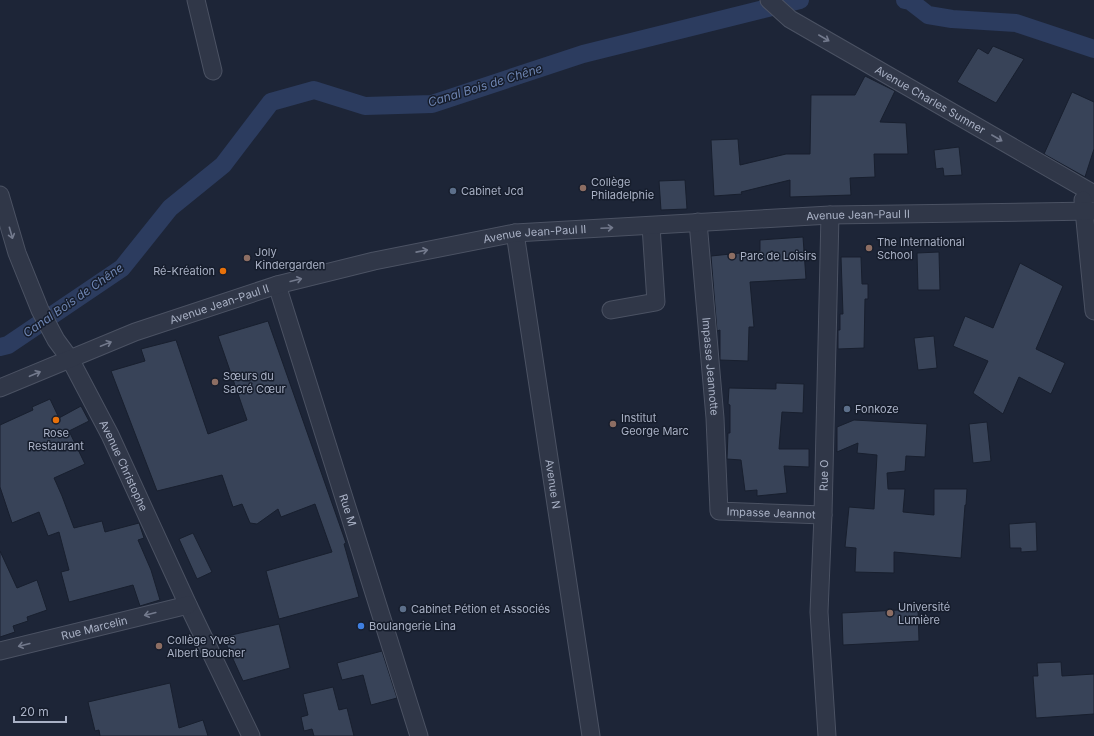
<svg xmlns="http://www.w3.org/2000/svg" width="1094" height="736" font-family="Inter,sans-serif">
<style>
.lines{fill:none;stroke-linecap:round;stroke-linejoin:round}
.canal{stroke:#2c3c5f;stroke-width:18}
.building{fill:#384358;stroke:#181f2e}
.minor-casing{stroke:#4b5263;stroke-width:19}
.minor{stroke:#303748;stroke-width:17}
.oneway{stroke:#737a8d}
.education-dot{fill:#8d6e63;stroke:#161d2c;stroke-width:1.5}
.service-dot{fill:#5c6f8a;stroke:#161d2c;stroke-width:1.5}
.food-dot{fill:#e8710a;stroke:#161d2c;stroke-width:1.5}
.shop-dot{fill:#3f7fe0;stroke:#161d2c;stroke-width:1.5}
.labels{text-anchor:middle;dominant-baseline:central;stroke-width:3;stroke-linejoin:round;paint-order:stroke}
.street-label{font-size:11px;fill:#a9b1c5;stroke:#161d2c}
.poi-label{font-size:11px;fill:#a9b1c5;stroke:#161d2c;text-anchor:start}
.water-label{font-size:12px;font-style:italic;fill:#6e85b2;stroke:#161d2c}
</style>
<rect width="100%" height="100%" fill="#1d2537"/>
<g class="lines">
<g class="canal">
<path d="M 905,0 L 910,1 L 928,15 L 952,19 L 1016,23 L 1094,49"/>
<path d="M 0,347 L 8,345 L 122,268 L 170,208 L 223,165 L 271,102 L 314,90 L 365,106 L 432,104 L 583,54 L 800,0"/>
</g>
</g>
<g class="building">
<path d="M 993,46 L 1024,59 L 996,103 L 957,82 L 978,48 L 988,54 Z"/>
<path d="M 865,76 L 895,91 L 880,122 L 906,123 L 908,154 L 874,154 L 875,177 L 850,178 L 851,195 L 790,197 L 790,180 L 741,192 L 742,194 L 714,196 L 711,140 L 738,139 L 740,165 L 786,154 L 810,154 L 811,95 L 855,95 Z"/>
<path d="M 1072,92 L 1094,102 L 1094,149 L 1085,177 L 1044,154 Z"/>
<path d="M 959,147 L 962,175 L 944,176 L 943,168 L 936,169 L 934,150 Z"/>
<path d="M 685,180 L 687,209 L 661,210 L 659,181 Z"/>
<path d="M 803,237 L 806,279 L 750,282 L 754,327 L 749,327 L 748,361 L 720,360 L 720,330 L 717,331 L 711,256 L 760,251 L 760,240 Z"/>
<path d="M 939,252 L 940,290 L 918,290 L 917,253 Z"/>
<path d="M 841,257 L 861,257 L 862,284 L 868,284 L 868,299 L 865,299 L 864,348 L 838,349 L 838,330 L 840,330 L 840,314 L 843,314 Z"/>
<path d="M 1020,263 L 1063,286 L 1036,349 L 1065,363 L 1051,394 L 1019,377 L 1003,414 L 973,393 L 988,361 L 953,346 L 965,316 L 993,328 Z"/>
<path d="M 268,321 L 346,543 L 344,544 L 359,597 L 279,619 L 266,571 L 332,552 L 315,504 L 281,517 L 278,509 L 257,524 L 250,523 L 242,504 L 233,507 L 222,475 L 157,491 L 111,371 L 145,361 L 141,349 L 176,340 L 208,434 L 247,420 L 218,336 Z"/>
<path d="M 934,336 L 937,368 L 918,370 L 914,338 Z"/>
<path d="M 776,383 L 804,384 L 803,413 L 782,412 L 779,449 L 809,449 L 809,467 L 784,466 L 787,493 L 757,496 L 757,490 L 745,491 L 741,460 L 727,459 L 728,433 L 730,433 L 730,405 L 728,404 L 729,388 L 776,389 Z"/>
<path d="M 50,399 L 59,418 L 81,406 L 89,421 L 69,431 L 85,464 L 54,478 L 62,496 L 74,528 L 102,521 L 105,532 L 139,523 L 144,538 L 138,540 L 151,570 L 160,600 L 140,606 L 133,585 L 69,602 L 61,572 L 69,570 L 59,532 L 48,536 L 39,512 L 12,523 L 0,487 L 0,425 L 33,410 L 32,407 Z"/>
<path d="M 854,420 L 927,424 L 925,457 L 906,456 L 905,471 L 887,473 L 888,489 L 905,489 L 903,512 L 934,515 L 934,489 L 967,489 L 966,505 L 965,505 L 961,558 L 894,552 L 894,573 L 855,572 L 856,548 L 845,547 L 849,507 L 874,509 L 877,455 L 857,453 L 858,443 L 837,452 L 837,427 Z"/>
<path d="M 987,422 L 991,461 L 973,463 L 969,424 Z"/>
<path d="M 1036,522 L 1037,551 L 1021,552 L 1021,548 L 1010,548 L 1009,524 Z"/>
<path d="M 193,533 L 212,572 L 197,579 L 179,539 Z"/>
<path d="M 0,551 L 17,588 L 37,580 L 47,610 L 27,617 L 28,621 L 13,626 L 15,632 L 0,637 Z"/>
<path d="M 918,609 L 919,641 L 843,645 L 842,613 Z"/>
<path d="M 279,624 L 290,668 L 243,681 L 223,637 Z"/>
<path d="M 382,651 L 397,698 L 371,705 L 363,675 L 342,680 L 337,663 Z"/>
<path d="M 1061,662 L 1062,676 L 1094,674 L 1094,714 L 1036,718 L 1033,676 L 1038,676 L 1037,663 Z"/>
<path d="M 170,683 L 179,728 L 203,720 L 208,736 L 100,736 L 99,730 L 95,731 L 88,702 Z"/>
<path d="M 333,687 L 339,710 L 347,708 L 354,736 L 314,736 L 312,729 L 304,731 L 301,717 L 308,715 L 303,694 Z"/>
</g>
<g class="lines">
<g class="minor-casing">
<g id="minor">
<path d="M 196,0 L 213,71"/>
<path id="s1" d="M 769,0 L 790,19 L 1094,194"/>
<path id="s2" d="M 0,195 L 17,253 L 40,310 L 56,340 L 70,359 L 110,435 L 188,605 L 251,736"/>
<path d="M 1083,200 L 1094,311"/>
<path id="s3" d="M 698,222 L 715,418 L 719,511 L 823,515"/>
<path id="s4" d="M 515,233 L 591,736"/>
<path id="s5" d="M 277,285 L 419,736"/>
<path d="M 611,310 L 656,302 L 651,226"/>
<path id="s6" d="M 0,388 L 135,332 L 277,285 L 374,261 L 515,233 L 830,215 L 1094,211"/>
<path id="s7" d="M 0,651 L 188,605"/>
<path id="s8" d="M 827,736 L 819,612 L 823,515 L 830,215"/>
</g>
</g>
<use href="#minor" class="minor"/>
</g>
<defs><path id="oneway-shaft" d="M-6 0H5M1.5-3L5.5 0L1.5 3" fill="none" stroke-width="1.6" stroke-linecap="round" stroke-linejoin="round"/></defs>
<g class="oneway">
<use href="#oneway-shaft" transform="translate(824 38) rotate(30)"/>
<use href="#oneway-shaft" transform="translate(997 138) rotate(30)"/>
<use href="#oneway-shaft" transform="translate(607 228) rotate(-3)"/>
<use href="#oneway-shaft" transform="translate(11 233) rotate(74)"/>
<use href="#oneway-shaft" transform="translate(422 251) rotate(-11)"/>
<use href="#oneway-shaft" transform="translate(296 280) rotate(-14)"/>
<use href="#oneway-shaft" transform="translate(106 344) rotate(-22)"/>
<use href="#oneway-shaft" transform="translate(35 374) rotate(-23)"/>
<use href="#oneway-shaft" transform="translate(150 614) rotate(166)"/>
<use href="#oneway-shaft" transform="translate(24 645) rotate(166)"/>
</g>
<g class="education-dot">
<circle cx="583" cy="188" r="4"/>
<circle cx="869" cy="248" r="4"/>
<circle cx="732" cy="256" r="4"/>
<circle cx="247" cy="258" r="4"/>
<circle cx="215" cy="382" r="4"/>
<circle cx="613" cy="424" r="4"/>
<circle cx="890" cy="613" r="4"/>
<circle cx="159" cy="646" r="4"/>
</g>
<g class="service-dot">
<circle cx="453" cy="191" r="4"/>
<circle cx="847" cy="409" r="4"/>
<circle cx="403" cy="609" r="4"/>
</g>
<g class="food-dot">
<circle cx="223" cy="271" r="4"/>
<circle cx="56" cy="420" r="4"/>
</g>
<circle class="shop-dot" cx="361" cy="626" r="4"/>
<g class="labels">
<g class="street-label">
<text stroke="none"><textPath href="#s1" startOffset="190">Avenue Charles Sumner</textPath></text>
<text stroke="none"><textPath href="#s6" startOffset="883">Avenue Jean-Paul II</textPath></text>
<text stroke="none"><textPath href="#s6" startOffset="559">Avenue Jean-Paul II</textPath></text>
<text stroke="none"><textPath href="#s6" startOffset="235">Avenue Jean-Paul II</textPath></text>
<text stroke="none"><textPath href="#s3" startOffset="145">Impasse Jeannotte</textPath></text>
<text stroke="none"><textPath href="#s2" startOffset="299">Avenue Christophe</textPath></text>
<text stroke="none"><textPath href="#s8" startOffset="261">Rue O</textPath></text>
<text stroke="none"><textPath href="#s4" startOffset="254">Avenue N</textPath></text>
<text stroke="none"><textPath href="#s5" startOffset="236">Rue M</textPath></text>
<text stroke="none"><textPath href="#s3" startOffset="342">Impasse Jeannot</textPath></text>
<text stroke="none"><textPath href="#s7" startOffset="97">Rue Marcelin</textPath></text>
</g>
<g class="poi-label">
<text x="591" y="182">Collège<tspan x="591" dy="13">Philadelphie</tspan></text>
<text x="461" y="191">Cabinet Jcd</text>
<text x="877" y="242">The International<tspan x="877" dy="13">School</tspan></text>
<text x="255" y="252">Joly<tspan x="255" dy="13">Kindergarden</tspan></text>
<text x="740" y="256">Parc de Loisirs</text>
<text x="215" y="271" text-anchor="end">Ré-Kréation</text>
<text x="223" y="376">Sœurs du<tspan x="223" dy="13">Sacré Cœur</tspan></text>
<text x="855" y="409">Fonkoze</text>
<text x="621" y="418">Institut<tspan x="621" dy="13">George Marc</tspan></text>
<text x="56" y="433" text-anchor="middle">Rose<tspan x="56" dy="13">Restaurant</tspan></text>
<text x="898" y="607">Université<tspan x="898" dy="13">Lumière</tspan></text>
<text x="411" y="609">Cabinet Pétion et Associés</text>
<text x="369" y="626">Boulangerie Lina</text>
<text x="167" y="640">Collège Yves<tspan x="167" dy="13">Albert Boucher</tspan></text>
</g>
<g class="water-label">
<text transform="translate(485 85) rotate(-17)">Canal Bois de Chêne</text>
<text transform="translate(73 300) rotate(-35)">Canal Bois de Chêne</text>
</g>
</g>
<path d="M14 716v6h52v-6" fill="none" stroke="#a9b1c5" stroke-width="2"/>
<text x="20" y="716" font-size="12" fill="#a9b1c5" stroke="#161d2c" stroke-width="3" paint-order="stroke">20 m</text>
</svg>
